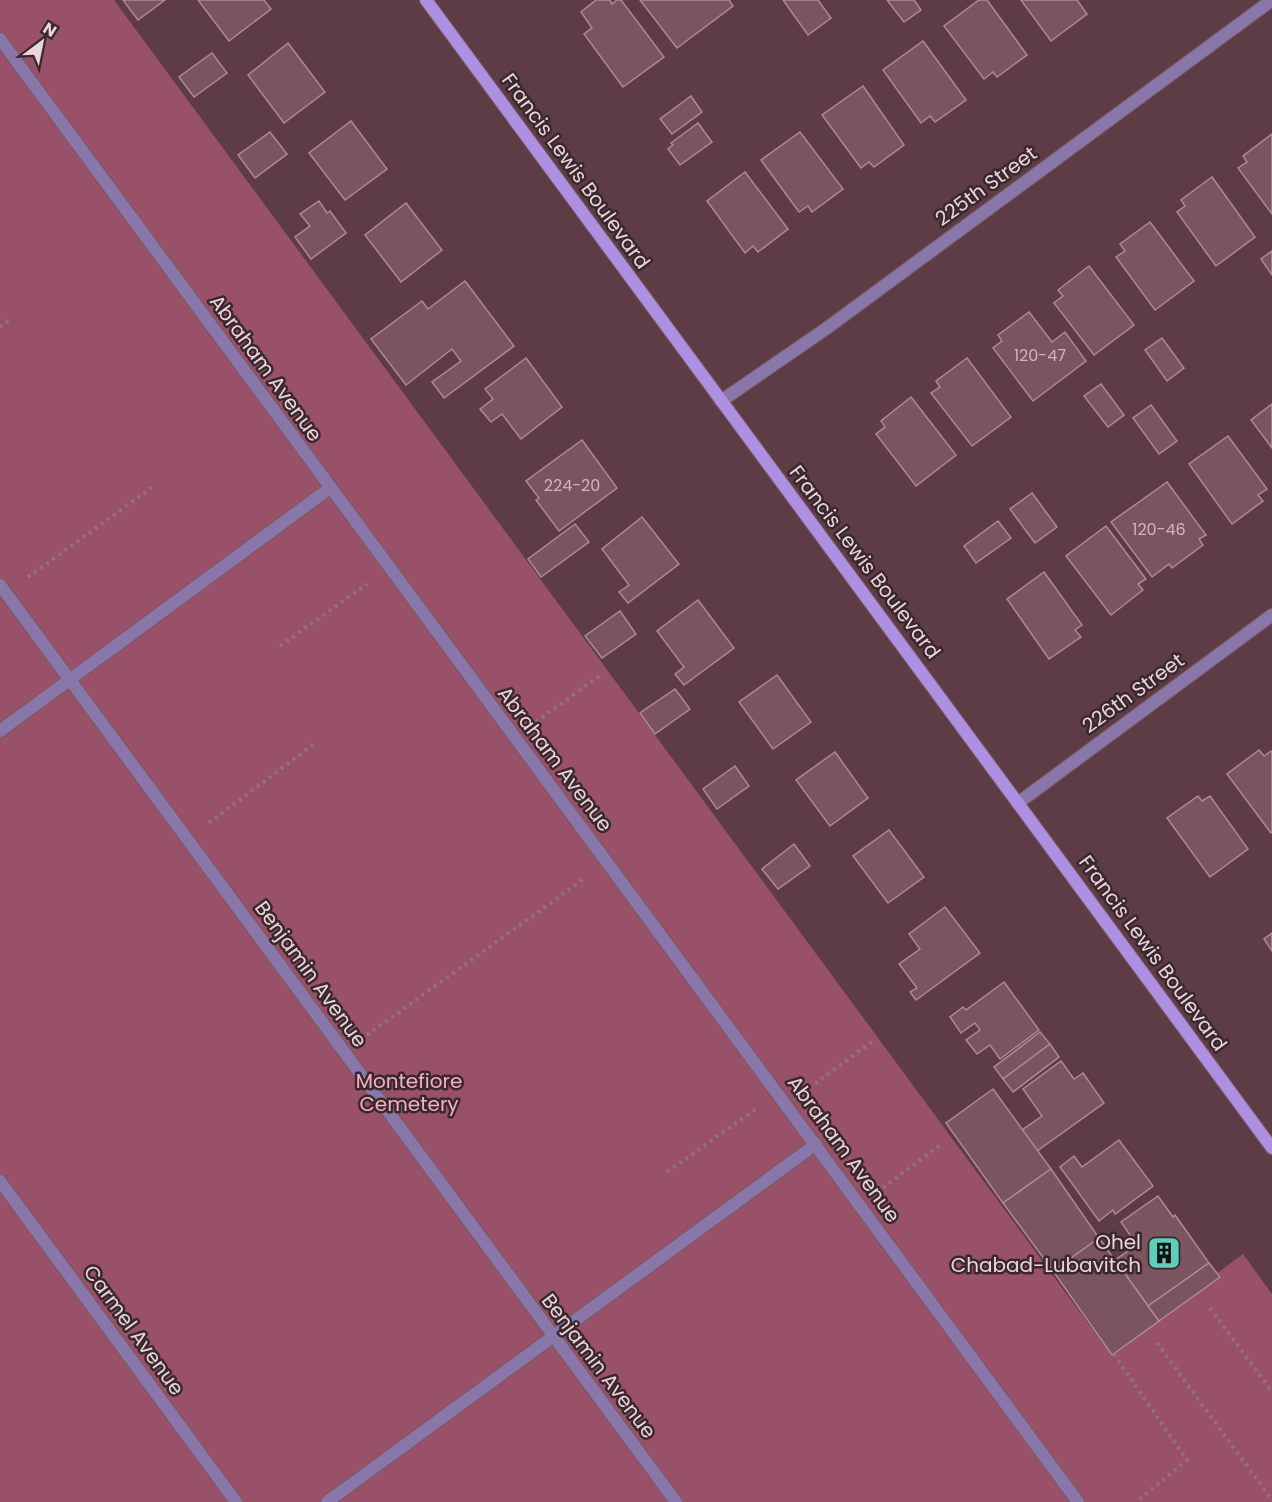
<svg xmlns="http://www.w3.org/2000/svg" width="1272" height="1502" font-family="Poppins,sans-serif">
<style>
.green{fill:#995069}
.building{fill:#7a5560;stroke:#b08894;stroke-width:1.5}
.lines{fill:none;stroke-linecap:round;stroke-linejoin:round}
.lane-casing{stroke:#7a5b64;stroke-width:14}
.street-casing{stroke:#7a5b64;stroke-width:14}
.secondary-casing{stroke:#7a5b64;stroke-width:14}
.path{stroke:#90727b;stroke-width:4;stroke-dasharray:3 4.5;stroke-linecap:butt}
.lane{stroke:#8977aa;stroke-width:12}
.street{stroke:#8977aa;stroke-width:12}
.secondary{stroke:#ad90e1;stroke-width:12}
.labels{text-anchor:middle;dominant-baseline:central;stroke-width:5;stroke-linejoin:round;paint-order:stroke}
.number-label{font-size:16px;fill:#cfb5bc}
.street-label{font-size:20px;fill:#ebd5db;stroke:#39282d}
.park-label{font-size:20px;fill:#f6afc4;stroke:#39282d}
.poi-label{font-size:20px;fill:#ebd5db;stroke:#39282d;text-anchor:end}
</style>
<rect width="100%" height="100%" fill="#5e3c46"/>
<path class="green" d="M 0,0 L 114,0 L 1110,1353 L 1243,1254 L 1272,1294 L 1272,1502 L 0,1502 Z"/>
<g class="building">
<path d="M 123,0 L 165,0 L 138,20 Z"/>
<path d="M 198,0 L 264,0 L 271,9 L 229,41 Z"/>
<path d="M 596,0 L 610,0 L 612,4 L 617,0 L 621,0 L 664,57 L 623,87 L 584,34 L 592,28 L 581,12 Z"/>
<path d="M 640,0 L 729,0 L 733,6 L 677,48 Z"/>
<path d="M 783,0 L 818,0 L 831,18 L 808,35 Z"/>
<path d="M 887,0 L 914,0 L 921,10 L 904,22 Z"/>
<path d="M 979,0 L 987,0 L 1027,55 L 997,77 L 993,72 L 984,79 L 944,26 Z"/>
<path d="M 1021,0 L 1077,0 L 1087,14 L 1051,41 Z"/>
<path d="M 923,41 L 966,100 L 935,122 L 930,116 L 921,123 L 883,70 Z"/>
<path d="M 288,43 L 325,92 L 284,123 L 248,75 Z"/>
<path d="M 212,53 L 227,73 L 194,97 L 179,77 Z"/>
<path d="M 863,86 L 904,145 L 874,167 L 869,162 L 861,168 L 822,115 Z"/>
<path d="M 691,96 L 702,112 L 672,134 L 660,119 Z"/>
<path d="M 351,121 L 387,169 L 345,200 L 309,153 Z"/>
<path d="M 698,123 L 712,142 L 680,165 L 668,149 L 673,145 L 671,143 Z"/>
<path d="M 270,132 L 287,154 L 255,178 L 238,155 Z"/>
<path d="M 800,132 L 843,189 L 812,212 L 808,206 L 799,212 L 761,160 Z"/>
<path d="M 1272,134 L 1272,214 L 1238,168 L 1247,162 L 1243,156 Z"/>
<path d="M 745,172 L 788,229 L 758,252 L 753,246 L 745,253 L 707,201 Z"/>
<path d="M 1212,177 L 1255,237 L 1216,266 L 1177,212 L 1185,206 L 1181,200 Z"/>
<path d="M 319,201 L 327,213 L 330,211 L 346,233 L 311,259 L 295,237 L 310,226 L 300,214 Z"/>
<path d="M 406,203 L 442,250 L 401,282 L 365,235 Z"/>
<path d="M 1150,222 L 1194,281 L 1155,310 L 1116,257 L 1125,251 L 1120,244 Z"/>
<path d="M 1272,251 L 1272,275 L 1261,259 Z"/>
<path d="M 1089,266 L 1134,325 L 1094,355 L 1054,303 L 1063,296 L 1058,290 Z"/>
<path d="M 465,281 L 514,346 L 444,398 L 432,382 L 461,361 L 452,349 L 406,385 L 371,339 L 422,301 L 428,309 Z"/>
<path d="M 1029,312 L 1052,342 L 1065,332 L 1086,361 L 1033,401 L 993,348 L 1002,341 L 998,335 Z"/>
<path d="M 1162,338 L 1184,368 L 1167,381 L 1145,350 Z"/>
<path d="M 526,358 L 562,407 L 521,439 L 502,414 L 491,422 L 480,409 L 493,399 L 485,389 Z"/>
<path d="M 967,358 L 1011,417 L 972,446 L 931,393 L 940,387 L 936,381 Z"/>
<path d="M 1101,384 L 1124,415 L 1108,427 L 1084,396 Z"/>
<path d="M 911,397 L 956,455 L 916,486 L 876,434 L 885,427 L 881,421 Z"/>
<path d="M 1272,404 L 1272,448 L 1251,420 Z"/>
<path d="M 1151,405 L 1177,441 L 1159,454 L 1133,418 Z"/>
<path d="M 1228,436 L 1267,489 L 1258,495 L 1263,501 L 1232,524 L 1189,464 Z"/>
<path d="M 582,440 L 617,488 L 559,531 L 536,500 L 539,498 L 526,481 Z"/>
<path d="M 1167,482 L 1206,535 L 1199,539 L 1203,545 L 1172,568 L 1169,564 L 1152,577 L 1111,522 Z"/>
<path d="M 1032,493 L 1057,527 L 1035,543 L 1010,509 Z"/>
<path d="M 642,517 L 679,564 L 628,603 L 619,592 L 629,585 L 602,549 Z"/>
<path d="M 998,521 L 1011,538 L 976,563 L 964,546 Z"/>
<path d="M 575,524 L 589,542 L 541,577 L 528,559 Z"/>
<path d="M 1106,526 L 1146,579 L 1138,584 L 1143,590 L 1111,615 L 1066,556 Z"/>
<path d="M 1044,572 L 1082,625 L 1075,630 L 1081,637 L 1049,659 L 1007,599 Z"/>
<path d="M 698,600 L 734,648 L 684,685 L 675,674 L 684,667 L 657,631 Z"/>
<path d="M 620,611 L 636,634 L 602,658 L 585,636 Z"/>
<path d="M 777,675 L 811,722 L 773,749 L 739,702 Z"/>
<path d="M 675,689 L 690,709 L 655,734 L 640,713 Z"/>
<path d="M 1259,750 L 1264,756 L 1271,751 L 1272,753 L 1272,832 L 1271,833 L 1227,774 Z"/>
<path d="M 835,752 L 868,798 L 830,826 L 796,780 Z"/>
<path d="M 735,766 L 749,786 L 717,809 L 703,789 Z"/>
<path d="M 1198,796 L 1202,801 L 1210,796 L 1248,849 L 1210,877 L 1167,818 Z"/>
<path d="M 889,830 L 924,877 L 888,903 L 853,856 Z"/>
<path d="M 794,844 L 810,866 L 778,889 L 762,869 Z"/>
<path d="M 945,907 L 980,953 L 916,1000 L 910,992 L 917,988 L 899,964 L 920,949 L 909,934 Z"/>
<path d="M 1272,933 L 1272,951 L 1264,939 Z"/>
<path d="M 1004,982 L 1039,1030 L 1000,1059 L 990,1045 L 977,1054 L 966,1040 L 980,1030 L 975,1023 L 961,1033 L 950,1017 L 963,1007 L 966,1010 Z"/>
<path d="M 1040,1032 L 1050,1044 L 1003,1079 L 994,1067 Z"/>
<path d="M 1050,1044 L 1059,1057 L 1013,1092 L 1003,1079 Z"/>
<path d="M 1061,1061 L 1074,1079 L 1083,1073 L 1104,1103 L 1037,1151 L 1022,1130 L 1042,1116 L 1023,1089 Z"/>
<path d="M 993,1089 L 1051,1169 L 1003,1203 L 946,1123 Z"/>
<path d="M 1119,1140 L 1153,1186 L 1115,1214 L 1113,1210 L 1099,1221 L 1060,1167 L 1074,1156 L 1082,1167 Z"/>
<path d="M 1051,1169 L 1099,1238 L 1053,1271 L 1003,1203 Z"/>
<path d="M 1158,1196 L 1173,1217 L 1175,1215 L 1209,1263 L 1148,1306 L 1115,1260 L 1137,1245 L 1121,1222 Z"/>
<path d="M 1099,1238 L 1159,1321 L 1112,1355 L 1053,1271 Z"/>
<path d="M 1209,1263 L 1220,1277 L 1159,1321 L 1148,1306 Z"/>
</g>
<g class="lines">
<g class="lane-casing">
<g id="lane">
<path d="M 0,39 C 359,527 720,1013 1078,1502"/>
<path d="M 0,585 L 676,1502"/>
<path d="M 0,731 L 330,488"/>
<path d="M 0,1181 L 236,1502"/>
<path d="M 327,1502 L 816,1144"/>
</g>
</g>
<g class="street-casing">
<g id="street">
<path d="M 721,401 L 827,328 L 1272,0"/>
<path d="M 1018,803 L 1272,615"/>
</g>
</g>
<g class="secondary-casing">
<path id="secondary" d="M 426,0 L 1272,1148"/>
</g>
<g class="path">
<path d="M 0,327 L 11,319"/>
<path d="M 28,577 L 154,486"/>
<path d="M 280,646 L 367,584"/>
<path d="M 536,722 L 603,673"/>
<path d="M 209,823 L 314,744"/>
<path d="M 367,1035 L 585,878"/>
<path d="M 809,1088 L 873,1041"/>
<path d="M 667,1172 L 756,1109"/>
<path d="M 883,1188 L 940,1145"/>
<path d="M 1210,1308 L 1272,1392"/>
<path d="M 1157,1343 L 1272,1500"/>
<path d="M 1114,1354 L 1187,1460 L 1136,1502"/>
</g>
<use href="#lane" class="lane"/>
<use href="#street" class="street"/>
<use href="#secondary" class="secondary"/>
</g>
<defs>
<g id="building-square" transform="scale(1.725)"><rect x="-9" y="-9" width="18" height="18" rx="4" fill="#5cceba" stroke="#39282d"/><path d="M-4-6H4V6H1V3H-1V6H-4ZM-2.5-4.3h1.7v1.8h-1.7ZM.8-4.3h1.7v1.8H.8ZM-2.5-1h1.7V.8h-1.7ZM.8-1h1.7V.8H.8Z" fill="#111"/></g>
</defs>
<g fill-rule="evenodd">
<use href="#building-square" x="1164" y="1253"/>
</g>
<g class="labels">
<g class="number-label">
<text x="1040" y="355">120-47</text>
<text x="572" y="485">224-20</text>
<text x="1159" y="529">120-46</text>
</g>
<g class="street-label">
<text transform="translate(576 171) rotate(54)">Francis Lewis Boulevard</text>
<text transform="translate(986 186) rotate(-36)">225th Street</text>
<text transform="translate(266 368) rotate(54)">Abraham Avenue</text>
<text transform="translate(865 562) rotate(53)">Francis Lewis Boulevard</text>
<text transform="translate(1133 693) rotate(-36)">226th Street</text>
<text transform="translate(555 759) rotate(53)">Abraham Avenue</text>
<text transform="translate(1153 953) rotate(54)">Francis Lewis Boulevard</text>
<text transform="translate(311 974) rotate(54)">Benjamin Avenue</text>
<text transform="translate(844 1149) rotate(54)">Abraham Avenue</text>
<text transform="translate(134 1330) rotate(54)">Carmel Avenue</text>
<text transform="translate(599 1366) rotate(53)">Benjamin Avenue</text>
</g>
<g class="park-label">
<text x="409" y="1081">Montefiore<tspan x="409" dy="23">Cemetery</tspan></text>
</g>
<g class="poi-label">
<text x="1141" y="1242">Ohel<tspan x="1141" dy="23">Chabad-Lubavitch</tspan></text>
</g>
</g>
<g transform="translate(42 42) rotate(32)" stroke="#39282d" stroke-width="4.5" paint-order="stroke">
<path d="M0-4.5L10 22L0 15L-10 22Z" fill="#ebd5db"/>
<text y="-9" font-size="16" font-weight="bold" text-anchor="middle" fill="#ebd5db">N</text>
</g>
</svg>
